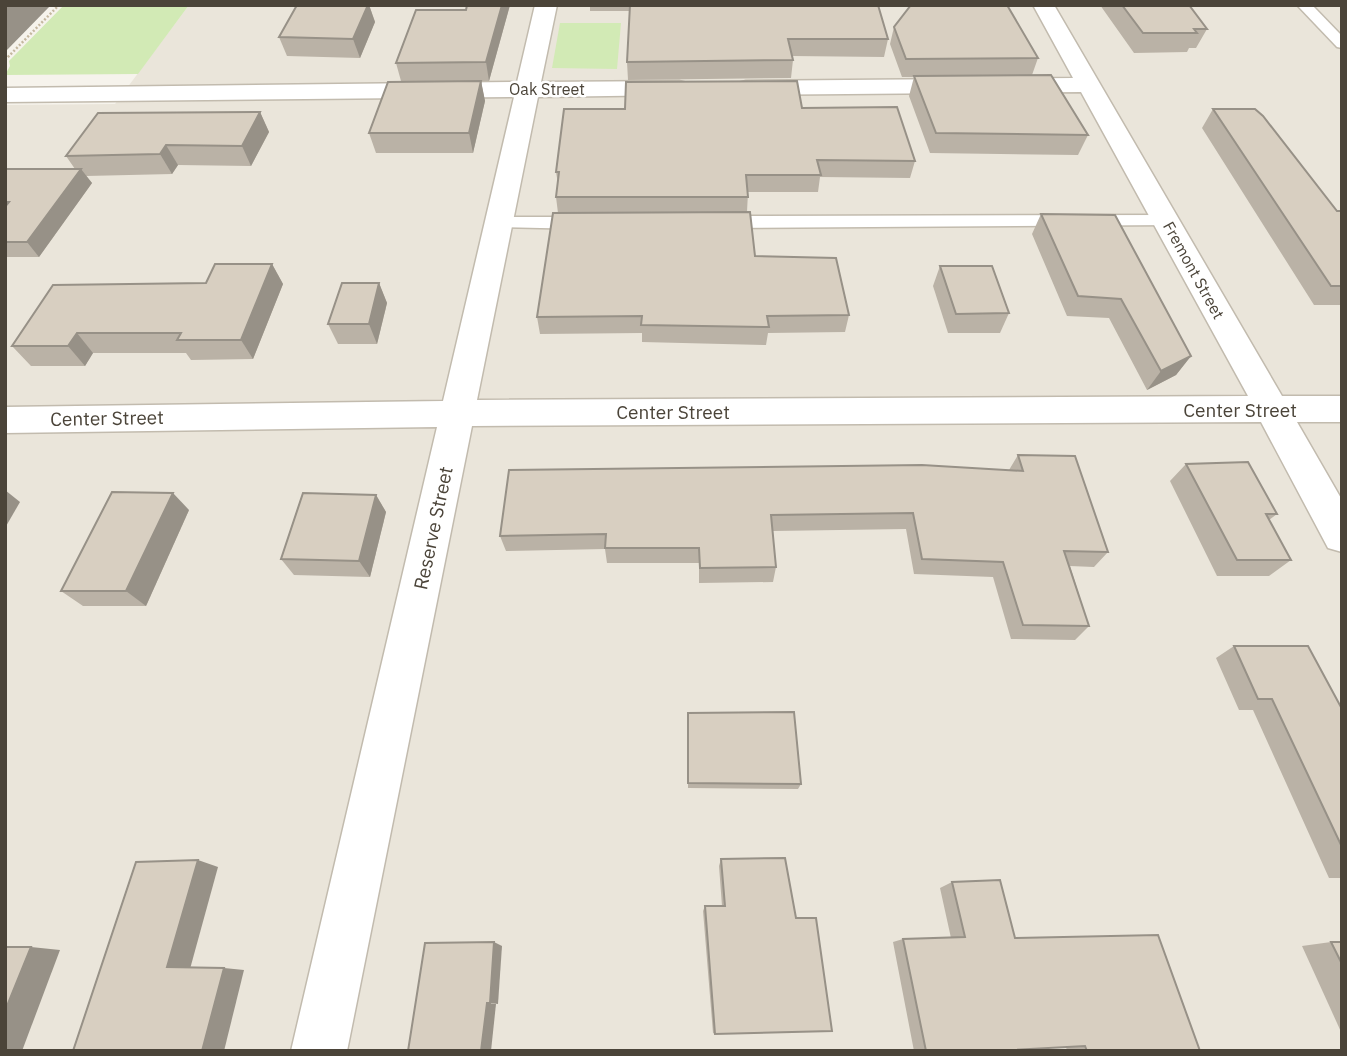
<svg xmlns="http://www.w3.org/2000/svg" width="1347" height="1056" font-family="'IBM Plex Sans',sans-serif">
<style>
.residential{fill:#eae5da}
.green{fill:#d2eab5}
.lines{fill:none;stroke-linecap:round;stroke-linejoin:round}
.service-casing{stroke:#c2bbae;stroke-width:3}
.minor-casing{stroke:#c2bbae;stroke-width:3}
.path{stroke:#c4b79f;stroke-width:2.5;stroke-dasharray:2 2;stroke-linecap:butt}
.service{fill:#fff;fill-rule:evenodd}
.minor{fill:#fff;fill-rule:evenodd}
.wall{fill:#bab2a6}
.shaded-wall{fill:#979187}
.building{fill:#d8cfc1;stroke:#979187;stroke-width:2}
.labels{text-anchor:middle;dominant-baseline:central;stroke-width:5;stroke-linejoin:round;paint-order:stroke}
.far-street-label{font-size:16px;fill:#4b4439;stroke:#fff}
.street-label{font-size:19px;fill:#4b4439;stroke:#fff}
</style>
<rect width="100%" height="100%" fill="#f6f3ec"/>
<path class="residential" d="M 189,5 L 1342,5 L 1342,1051 L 5,1051 L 5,105 L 115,104 Z"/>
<g class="green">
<path d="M 64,5 L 189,5 L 138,74 L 5,75 L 10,66 L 9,61 Z"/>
<path d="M 560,23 L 621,23 L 617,69 L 552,68 Z"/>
</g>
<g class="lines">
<g class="service-casing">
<g id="service">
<path d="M 1297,5 L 1312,5 L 1342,36 L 1342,48 L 1337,47 Z"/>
<path d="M 1168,215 L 1174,217 L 1177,221 L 1174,225 L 718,228 L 709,222 L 718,216 Z"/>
<path d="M 497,217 L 584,217 L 593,223 L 584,229 L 491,227 L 488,223 Z"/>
</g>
</g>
<g class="minor-casing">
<path id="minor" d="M 535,5 L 557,5 L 541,82 L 679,81 L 687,83 L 691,88 L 687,93 L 679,95 L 538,97 L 477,400 L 1248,396 L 1081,92 L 746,95 L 738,93 L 734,88 L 738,83 L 746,81 L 1073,78 L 1033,5 L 1054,5 L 1282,396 L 1342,396 L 1342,422 L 1297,422 L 1342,500 L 1342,552 L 1328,548 L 1261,422 L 472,426 L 347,1051 L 291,1051 L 437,427 L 5,433 L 5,407 L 443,401 L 514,97 L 5,102 L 5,88 L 517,82 Z"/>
</g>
<path class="path" d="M 5,60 L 59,5"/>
<use href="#service" class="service"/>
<use href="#minor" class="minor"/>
</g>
<g class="wall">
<path d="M 297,5 L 369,5 L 375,22 L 360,58 L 287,56 L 279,37 Z"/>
<path d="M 467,5 L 510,5 L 489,81 L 401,81 L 396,63 L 466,10 Z"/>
<path d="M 590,5 L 878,5 L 888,39 L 884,57 L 792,56 L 793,60 L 791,78 L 628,80 L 627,62 L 630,11 L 590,11 Z"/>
<path d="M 1100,5 L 1189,5 L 1207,29 L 1196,48 L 1189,48 L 1187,52 L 1134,53 Z"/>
<path d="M 894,27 L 1038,58 L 1032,75 L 1088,135 L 1078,155 L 930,153 L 909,96 L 914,77 L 902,77 L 890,44 Z"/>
<path d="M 481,81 L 485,101 L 473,153 L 376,153 L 369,133 Z"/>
<path d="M 802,108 L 915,161 L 910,178 L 820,177 L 818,192 L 748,192 L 747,212 L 755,256 L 849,315 L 845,332 L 768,333 L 766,345 L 642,342 L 642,333 L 540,334 L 537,317 L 558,213 L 556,197 L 558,184 L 556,172 Z"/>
<path d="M 1213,109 L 1337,211 L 1342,211 L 1342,305 L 1314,305 L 1202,128 Z"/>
<path d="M 260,112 L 269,132 L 251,166 L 178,165 L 172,174 L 86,176 L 92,183 L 39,257 L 5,257 L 5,169 L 75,169 L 66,156 Z"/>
<path d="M 1041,214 L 1191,356 L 1176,375 L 1147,390 L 1109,318 L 1067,316 L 1032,234 Z"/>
<path d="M 272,264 L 283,284 L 253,359 L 191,360 L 186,353 L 93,353 L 85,366 L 31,366 L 12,346 L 206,283 Z"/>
<path d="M 940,266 L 1009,313 L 1000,333 L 948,333 L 933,286 Z"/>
<path d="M 379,283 L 387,303 L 377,344 L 338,344 L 328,324 Z"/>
<path d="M 1018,455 L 1108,552 L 1094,567 L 1070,566 L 1089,626 L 1075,640 L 1011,639 L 993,577 L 914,574 L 906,529 L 773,531 L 776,567 L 773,582 L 699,583 L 699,563 L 607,563 L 605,549 L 506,551 L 500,536 L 1009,470 Z"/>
<path d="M 1186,464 L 1277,514 L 1269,520 L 1291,560 L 1269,576 L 1217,576 L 1170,481 Z"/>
<path d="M 376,495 L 386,512 L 370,577 L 294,575 L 281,559 Z"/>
<path d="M 189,510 L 146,606 L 83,606 L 61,591 Z"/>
<path d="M 1234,646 L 1342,709 L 1342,878 L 1329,878 L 1253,710 L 1239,710 L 1216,658 Z"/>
<path d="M 688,713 L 801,784 L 798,789 L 688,788 Z"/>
<path d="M 721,859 L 796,918 L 715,1034 L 713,1033 L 703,911 L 705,906 L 722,906 L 719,866 Z"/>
<path d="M 952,882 L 1015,938 L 1200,1051 L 1067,1051 L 1066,1047 L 993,1051 L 914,1051 L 893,942 L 903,939 L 951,938 L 940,888 Z"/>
<path d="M 1331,942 L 1342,942 L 1342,1034 L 1302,946 Z"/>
</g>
<g class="shaded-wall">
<path d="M 6,5 L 51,5 L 5,52 L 5,6 Z"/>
<path d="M 368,5 L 369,5 L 375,22 L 360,58 L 353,39 Z"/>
<path d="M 502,5 L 510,5 L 489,81 L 486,62 Z"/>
<path d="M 481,81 L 485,101 L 473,153 L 469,133 Z"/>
<path d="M 260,112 L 269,132 L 251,166 L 242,146 Z"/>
<path d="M 166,145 L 178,165 L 172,174 L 160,154 Z"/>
<path d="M 81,169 L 92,183 L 39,257 L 27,242 Z"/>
<path d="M 272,264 L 283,284 L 253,359 L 241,340 Z"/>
<path d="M 379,283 L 387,303 L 377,344 L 369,324 Z"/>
<path d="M 77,333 L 93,353 L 85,366 L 68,346 Z"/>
<path d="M 1191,356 L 1176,375 L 1147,390 L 1161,371 Z"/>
<path d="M 5,490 L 20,502 L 5,528 Z"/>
<path d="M 173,493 L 189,510 L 146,606 L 126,591 Z"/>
<path d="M 376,495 L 386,512 L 370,577 L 359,561 Z"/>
<path d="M 198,860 L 218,867 L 190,969 L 167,967 Z"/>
<path d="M 494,942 L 502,946 L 498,1004 L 490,1003 Z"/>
<path d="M 31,947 L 60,950 L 22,1051 L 5,1051 L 5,1011 Z"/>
<path d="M 224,968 L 244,970 L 224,1051 L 202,1051 Z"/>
<path d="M 487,1003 L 496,1004 L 491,1051 L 481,1051 Z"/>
</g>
<g class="building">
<path d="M 297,5 L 368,5 L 353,39 L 279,37 Z"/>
<path d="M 467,5 L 502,5 L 486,62 L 396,63 L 416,10 L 466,10 Z"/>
<path d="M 630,5 L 878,5 L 888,39 L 788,39 L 793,60 L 627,62 Z"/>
<path d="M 911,5 L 1007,5 L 1038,58 L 906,59 L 894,27 Z"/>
<path d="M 1122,5 L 1189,5 L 1207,29 L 1194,29 L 1197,33 L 1143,33 Z"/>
<path d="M 1051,75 L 1088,135 L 936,133 L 914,76 Z"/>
<path d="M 481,81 L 469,133 L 369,133 L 388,82 Z"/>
<path d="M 797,81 L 802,108 L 897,107 L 915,161 L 817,160 L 821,175 L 746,175 L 748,197 L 556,197 L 559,172 L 556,172 L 564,109 L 625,109 L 626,82 Z"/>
<path d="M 1213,109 L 1255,109 L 1263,116 L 1337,211 L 1342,211 L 1342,286 L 1331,286 Z"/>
<path d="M 260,112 L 242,146 L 166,145 L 160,154 L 66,156 L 98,113 Z"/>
<path d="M 5,169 L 81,169 L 27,242 L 5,242 L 5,207 L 9,202 L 5,202 Z"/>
<path d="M 750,212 L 755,256 L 836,258 L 849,315 L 767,316 L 769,327 L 641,325 L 642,316 L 537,317 L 553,213 Z"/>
<path d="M 1041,214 L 1115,215 L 1191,356 L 1161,371 L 1121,299 L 1078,296 Z"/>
<path d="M 215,264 L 272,264 L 241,340 L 177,340 L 181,333 L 77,333 L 68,346 L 12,346 L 53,285 L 206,283 Z"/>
<path d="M 940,266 L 992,266 L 1009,313 L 956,314 Z"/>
<path d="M 342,283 L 379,283 L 369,324 L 328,324 Z"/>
<path d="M 1018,455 L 1075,456 L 1108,552 L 1064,551 L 1089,626 L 1023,625 L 1003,562 L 922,559 L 913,513 L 771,515 L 776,567 L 700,568 L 699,548 L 605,548 L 606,534 L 500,536 L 509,470 L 922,465 L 1023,471 Z"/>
<path d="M 1248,462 L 1277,514 L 1266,514 L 1291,560 L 1237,560 L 1186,464 Z"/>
<path d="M 112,492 L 173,493 L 126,591 L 61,591 Z"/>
<path d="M 303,493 L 376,495 L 359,561 L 281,559 Z"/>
<path d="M 1234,646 L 1308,646 L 1342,709 L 1342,847 L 1272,699 L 1258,699 Z"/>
<path d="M 794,712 L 801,784 L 688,783 L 688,713 Z"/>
<path d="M 785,858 L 796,918 L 816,918 L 832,1031 L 715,1034 L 705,906 L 725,906 L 721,859 Z"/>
<path d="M 198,860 L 167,967 L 224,968 L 202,1051 L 73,1051 L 136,862 Z"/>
<path d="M 1000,880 L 1015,938 L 1158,935 L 1200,1051 L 1087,1051 L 1085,1046 L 993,1051 L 926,1051 L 903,939 L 965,937 L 952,882 Z"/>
<path d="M 494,942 L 490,1003 L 487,1003 L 481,1051 L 408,1051 L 425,943 Z"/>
<path d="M 1331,942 L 1342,942 L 1342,964 Z"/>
<path d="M 5,947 L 31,947 L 5,1011 Z"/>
</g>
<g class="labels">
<g class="far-street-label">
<text x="547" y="89">Oak Street</text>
<text transform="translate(1194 270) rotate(61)">Fremont Street</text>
</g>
<g class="street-label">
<text x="1240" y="410">Center Street</text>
<text x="673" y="412">Center Street</text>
<text transform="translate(107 418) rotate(-1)">Center Street</text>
<text transform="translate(433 528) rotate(-78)">Reserve Street</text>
</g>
</g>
<rect width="1347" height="1056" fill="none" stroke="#4b4439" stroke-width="14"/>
</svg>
